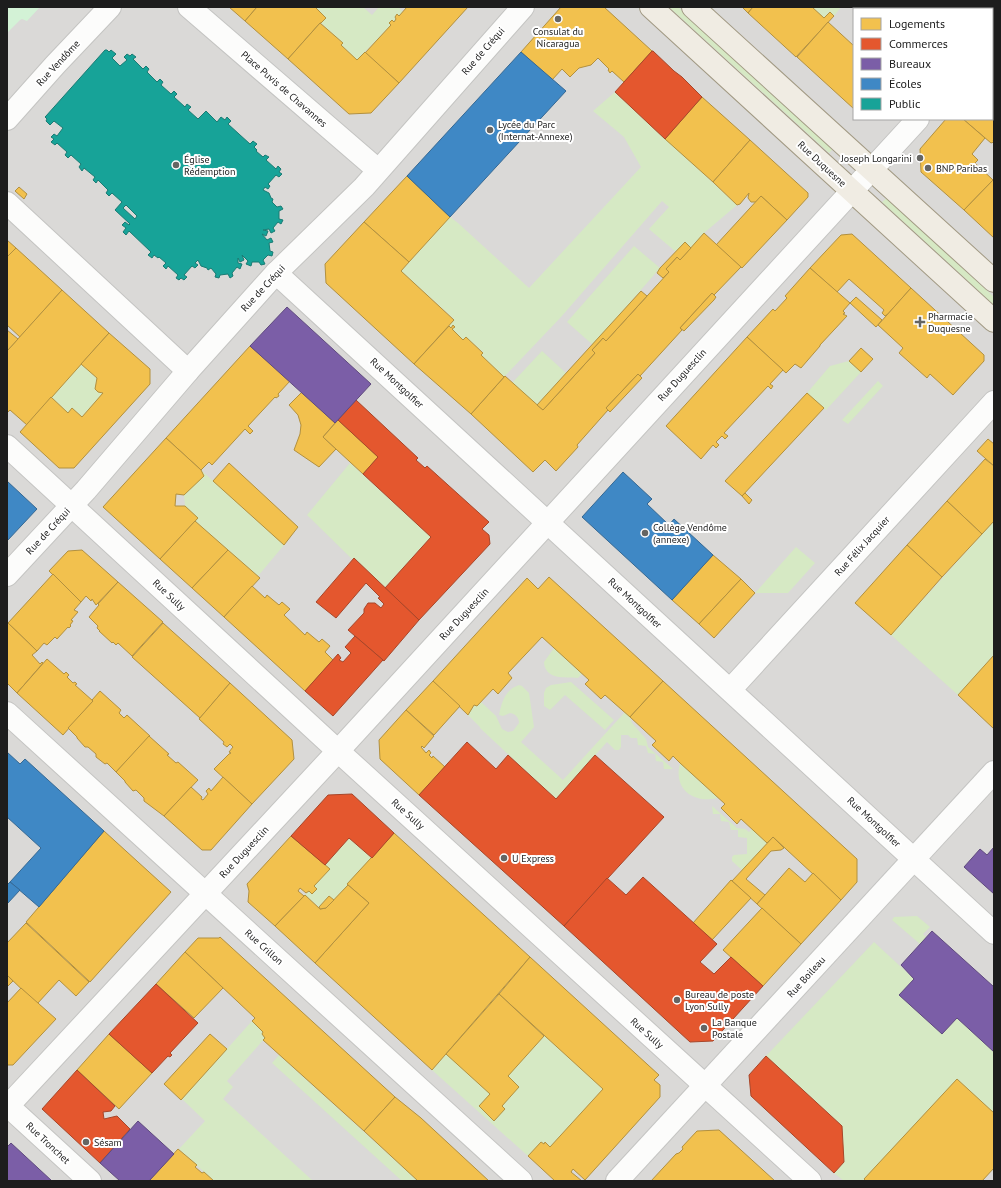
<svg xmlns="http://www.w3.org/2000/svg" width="1001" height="1188" font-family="'PT Sans',sans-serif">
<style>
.residential{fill:#dad9d7;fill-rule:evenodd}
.grass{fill:#d6e9c4}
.park{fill:#d3f2d6}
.homes{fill:#f2c14e;stroke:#b2903f}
.shops{fill:#e4572e;stroke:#a84629}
.offices{fill:#7b5ea7;stroke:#5f4a7e}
.schools{fill:#3f88c5;stroke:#356893}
.public{fill:#17a398;stroke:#197b73;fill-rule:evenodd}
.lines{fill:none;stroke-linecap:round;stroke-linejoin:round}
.minor-casing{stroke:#c4c4c2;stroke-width:24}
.major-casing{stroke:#a19983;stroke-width:24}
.minor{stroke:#fcfcfb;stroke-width:22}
.major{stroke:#f0ece3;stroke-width:22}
.poi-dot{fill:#656563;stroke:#fff;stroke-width:1.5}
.labels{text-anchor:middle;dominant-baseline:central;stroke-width:4;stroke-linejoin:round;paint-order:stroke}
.poi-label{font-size:10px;fill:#1d1d1d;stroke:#fff;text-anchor:start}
.street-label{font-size:10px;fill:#1d1d1d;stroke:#fff}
</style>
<rect width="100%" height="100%" fill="#ebeae6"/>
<path class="residential" d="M 7,7 L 994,7 L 994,1181 L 7,1181 ZM 854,9 L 992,9 L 992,119 L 854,119 Z"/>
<g class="grass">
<path d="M 315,7 L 363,7 L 372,15 L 379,7 L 398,7 L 403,12 L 399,16 L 397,15 L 394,22 L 392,20 L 389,23 L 391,25 L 357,60 L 341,45 L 343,43 L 321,23 L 326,18 Z"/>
<path d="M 669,7 L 678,7 L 833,149 L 829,153 Z"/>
<path d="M 812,7 L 841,7 L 834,16 L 829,12 L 824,18 Z"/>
<path d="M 615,92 L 737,205 L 704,233 L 691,248 L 676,252 L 649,229 L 669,207 L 662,201 L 561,317 L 504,377 L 481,355 L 483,352 L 466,337 L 463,340 L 452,329 L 454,327 L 453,326 L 451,328 L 449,326 L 454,319 L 401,271 L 450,217 L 458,223 L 529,288 L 641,167 L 624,137 L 593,111 Z"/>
<path d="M 887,198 L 994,297 L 994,305 L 882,202 Z"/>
<path d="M 634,246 L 660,268 L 593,345 L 567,322 Z"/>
<path d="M 542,351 L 566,373 L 537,405 L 512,383 Z"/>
<path d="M 849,361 L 861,372 L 826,410 L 807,393 L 830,366 Z"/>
<path d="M 81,364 L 97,378 L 95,389 L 98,392 L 103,393 L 82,417 L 72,408 L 68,413 L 51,397 Z"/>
<path d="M 878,381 L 883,386 L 848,424 L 842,420 Z"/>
<path d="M 350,463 L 431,537 L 385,587 L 354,558 L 353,560 L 307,515 Z"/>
<path d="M 201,470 L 284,545 L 258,576 L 195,521 L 198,518 L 185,506 L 184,495 L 202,475 Z"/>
<path d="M 994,521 L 994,655 L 958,695 L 891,635 Z"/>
<path d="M 796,547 L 815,563 L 788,593 L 755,593 Z"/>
<path d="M 554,648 L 582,674 L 578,678 C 565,677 545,680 544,662 Z"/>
<path d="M 571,682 L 614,720 L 605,730 L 565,695 L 550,710 L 544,706 L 544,693 L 546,688 L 551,685 Z"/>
<path d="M 519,685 L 522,686 L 529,693 L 534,727 L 521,742 L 563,780 L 625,712 L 630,717 L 632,723 L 646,739 L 648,747 L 673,769 L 664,769 L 663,762 L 656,761 L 655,754 L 648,753 L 646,746 L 638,745 L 637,738 L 631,738 L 628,735 L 621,735 L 621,747 L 619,750 L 615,750 L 607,742 L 556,799 L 480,728 L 480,727 L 468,715 L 474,705 L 477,706 L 481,702 L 496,716 L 502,729 L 508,732 L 513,731 L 519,723 C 519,718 516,714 510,713 L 503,716 L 499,715 C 502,701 505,690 519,685 Z"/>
<path d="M 680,763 L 718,798 C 693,804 673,789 680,763 Z"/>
<path d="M 712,806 L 737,828 L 745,829 L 749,832 L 752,829 L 767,843 L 742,870 L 732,861 L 732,857 L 734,855 L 747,854 L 747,838 L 738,837 L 738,830 L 731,830 L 729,822 L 721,821 L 720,814 L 713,814 Z"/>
<path d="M 349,838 L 372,858 L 334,900 L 329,896 L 319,907 L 305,895 L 309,891 L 312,894 L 317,889 L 314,886 L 330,869 L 325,865 Z"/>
<path d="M 917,916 L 930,927 L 923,934 L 926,937 L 920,944 L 892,920 L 894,917 Z"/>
<path d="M 874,942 L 914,979 L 899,995 L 942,1034 L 957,1018 L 994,1052 L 994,1113 L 957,1079 L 863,1181 L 844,1181 L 834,1173 L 844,1162 L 842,1126 L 766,1056 Z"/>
<path d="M 499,994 L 603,1089 L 550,1147 L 546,1142 L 544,1144 L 541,1142 L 528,1156 L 432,1070 Z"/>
<path d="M 252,1021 L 263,1032 L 262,1034 L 265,1038 L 227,1081 L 233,1087 L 223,1099 L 313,1181 L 214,1181 L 179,1149 L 205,1121 L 182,1099 Z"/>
<path d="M 279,1055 L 418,1181 L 402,1181 L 272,1063 Z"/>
</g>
<path class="park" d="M 7,7 L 40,7 L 27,21 L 22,19 L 20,20 L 7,33 Z"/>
<g class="homes">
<path d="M 229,7 L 257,7 L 245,21 Z"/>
<path d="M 257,7 L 315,7 L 326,18 L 321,23 L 320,23 L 288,59 L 245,21 Z"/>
<path d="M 407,7 L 468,7 L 399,83 L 365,53 L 391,25 L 389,23 L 392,20 L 394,22 L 396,19 L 395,17 L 397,14 L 399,16 Z"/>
<path d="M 561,7 L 604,7 L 652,51 L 624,82 L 612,71 L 610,73 L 608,70 L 609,69 L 598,58 L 591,65 L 579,68 L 570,77 L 562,69 L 552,80 L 521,52 Z"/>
<path d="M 742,7 L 753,7 L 748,13 Z"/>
<path d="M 753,7 L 812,7 L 824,18 L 830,12 L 834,16 L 796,57 L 748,13 Z"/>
<path d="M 853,7 L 873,7 L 872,9 L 855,9 Z"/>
<path d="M 906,7 L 961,7 L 963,9 L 908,9 Z"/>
<path d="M 961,7 L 983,7 L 981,9 L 963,9 Z"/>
<path d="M 828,22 L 854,46 L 854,109 L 797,57 Z"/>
<path d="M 320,23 L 343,43 L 341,45 L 357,60 L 365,52 L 399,83 L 371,113 L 349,114 L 288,59 Z"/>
<path d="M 994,67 L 994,139 L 993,140 L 994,142 L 991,143 L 963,119 L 992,119 L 992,69 Z"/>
<path d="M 702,97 L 750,140 L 713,182 L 665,139 Z"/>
<path d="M 946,119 L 963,119 L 985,138 L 972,154 L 978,160 L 975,163 L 993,180 L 964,210 L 921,172 L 920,149 Z"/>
<path d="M 750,140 L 808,193 L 808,197 L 787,220 L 761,196 L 756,202 L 751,202 L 748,198 L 749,193 L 740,204 L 737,205 L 713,182 Z"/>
<path d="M 407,176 L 450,217 L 409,262 L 364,222 Z"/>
<path d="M 994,179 L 994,238 L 964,210 Z"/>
<path d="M 19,187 L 27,194 L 24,199 L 15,191 Z"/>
<path d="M 761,196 L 787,220 L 742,268 L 716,245 Z"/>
<path d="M 364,222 L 409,262 L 401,271 L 454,320 L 414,364 L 326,283 L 325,264 Z"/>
<path d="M 704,233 L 741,267 L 714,295 L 712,293 L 680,328 L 682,330 L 640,376 L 638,374 L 606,408 L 608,410 L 577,445 L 578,447 L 556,471 L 545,460 L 533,472 L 471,414 L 505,376 L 543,410 L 595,353 L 592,350 L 603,338 L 606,341 L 669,272 L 666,269 L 677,257 L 680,260 Z"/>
<path d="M 852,234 L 911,288 L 888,314 L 885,316 L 882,313 L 884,310 L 849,279 L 837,292 L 810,268 L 841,235 Z"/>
<path d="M 7,240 L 16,248 L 7,257 Z"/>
<path d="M 685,242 L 691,248 L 680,260 L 677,257 L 666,269 L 669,272 L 663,278 L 657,273 L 660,268 Z"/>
<path d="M 16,248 L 62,290 L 20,337 L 7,325 L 7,257 Z"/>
<path d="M 810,268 L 850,303 L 843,311 L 845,313 L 843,314 L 847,316 L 820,345 L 820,346 L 801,368 L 795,364 L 786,373 L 747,337 L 773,309 L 775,311 L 787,298 L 785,296 Z"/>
<path d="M 911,288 L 984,355 L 984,361 L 953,395 L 930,374 L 927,378 L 899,353 L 903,348 L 878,325 Z"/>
<path d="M 62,290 L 109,333 L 27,425 L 10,410 L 7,413 L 7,351 Z"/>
<path d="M 641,291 L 647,296 L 606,341 L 603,338 L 592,350 L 595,353 L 543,410 L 537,405 Z"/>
<path d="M 712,293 L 716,297 L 714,300 L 684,331 L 680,328 Z"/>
<path d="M 856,297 L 882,320 L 876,327 L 850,303 Z"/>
<path d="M 453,325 L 455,327 L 452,329 L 463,340 L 466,337 L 483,353 L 481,355 L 504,377 L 471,414 L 414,364 L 449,326 L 451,328 Z"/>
<path d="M 7,330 L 18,339 L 7,351 Z"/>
<path d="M 109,333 L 150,369 L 150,384 L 74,468 L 59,468 L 20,432 L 51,397 L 68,413 L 72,408 L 82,417 L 103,393 L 98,392 L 95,389 L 97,378 L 81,364 Z"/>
<path d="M 747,337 L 783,370 L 770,384 L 773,386 L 771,389 L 768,386 L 724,433 L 728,436 L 725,439 L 722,436 L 716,442 L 719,445 L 716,448 L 713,445 L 701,459 L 666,426 Z"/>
<path d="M 250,346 L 290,381 L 278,394 L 279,396 L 276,398 L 275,397 L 248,426 L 253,431 L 250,434 L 245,429 L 212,465 L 209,462 L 201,470 L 166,438 Z"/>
<path d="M 861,348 L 873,359 L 861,372 L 849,361 Z"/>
<path d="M 638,374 L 642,378 L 610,412 L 606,408 Z"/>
<path d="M 302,392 L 335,423 L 323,437 L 336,449 L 319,467 L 294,450 L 300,434 L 301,425 L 298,415 L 289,405 Z"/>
<path d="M 807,393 L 824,408 L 742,496 L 725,481 Z"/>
<path d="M 338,420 L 378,457 L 363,474 L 323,437 Z"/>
<path d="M 166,438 L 201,470 L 204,476 L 184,495 L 176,494 L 175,506 L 185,506 L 198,518 L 160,559 L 103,507 Z"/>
<path d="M 988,439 L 994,444 L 994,466 L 977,451 Z"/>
<path d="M 985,459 L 994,466 L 994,521 L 982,534 L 947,501 Z"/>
<path d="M 229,463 L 298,527 L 284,545 L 213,481 Z"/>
<path d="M 745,493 L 752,500 L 749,504 L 742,496 Z"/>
<path d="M 947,501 L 982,534 L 942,577 L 907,545 Z"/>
<path d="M 195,521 L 228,550 L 192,588 L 160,559 Z"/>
<path d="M 907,545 L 942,577 L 891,635 L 855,603 Z"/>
<path d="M 82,550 L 118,582 L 96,605 L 92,599 L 91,601 L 86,596 L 81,602 L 49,571 L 68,551 Z"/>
<path d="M 228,550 L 260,578 L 224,617 L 192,588 Z"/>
<path d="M 713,555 L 741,579 L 699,624 L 672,600 Z"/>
<path d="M 53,574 L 81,602 L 74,610 L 78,612 L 71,620 L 73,621 L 70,625 L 71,626 L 69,628 L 68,627 L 57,639 L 55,637 L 47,645 L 44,643 L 37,651 L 8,623 Z"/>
<path d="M 549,577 L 663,681 L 630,717 L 605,695 L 601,699 L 585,684 L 589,680 L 542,637 L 508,673 L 512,678 L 498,694 L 493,689 L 477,706 L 474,705 L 468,715 L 433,681 L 527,578 L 538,589 Z"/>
<path d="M 741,579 L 755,593 L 714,638 L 699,624 Z"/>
<path d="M 118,582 L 163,622 L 132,656 L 118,643 L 116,645 L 113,642 L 112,643 L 99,631 L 100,631 L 97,628 L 98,626 L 89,617 L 99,605 L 98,604 Z"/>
<path d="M 252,586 L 265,598 L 267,595 L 279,605 L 282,602 L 290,609 L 284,615 L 305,635 L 307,632 L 319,642 L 322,639 L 330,646 L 325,652 L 333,660 L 305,691 L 224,617 Z"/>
<path d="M 7,622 L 37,651 L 32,655 L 40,664 L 42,662 L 43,663 L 17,693 L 7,683 Z"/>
<path d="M 163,623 L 230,683 L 200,718 L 132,657 Z"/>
<path d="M 994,655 L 994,729 L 958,695 Z"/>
<path d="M 47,659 L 64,674 L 66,672 L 69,675 L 67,677 L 73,683 L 75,682 L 77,684 L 75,685 L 93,701 L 63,735 L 17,693 Z"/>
<path d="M 433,681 L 460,706 L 434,735 L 406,710 Z"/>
<path d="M 663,681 L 857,859 L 857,882 L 841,900 L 773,837 L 767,843 L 741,819 L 737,824 L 721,808 L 725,804 L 680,763 L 673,756 L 669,761 L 652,745 L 656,741 L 630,717 Z"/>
<path d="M 230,683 L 292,740 L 294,759 L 252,804 L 214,769 L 229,754 L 231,753 L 229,752 L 233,747 L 230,744 L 227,747 L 223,744 L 224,742 L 199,719 Z"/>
<path d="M 100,691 L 121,710 L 119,713 L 124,718 L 127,715 L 150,736 L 116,772 L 107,763 L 105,764 L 96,757 L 96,754 L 88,747 L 85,747 L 77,738 L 77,737 L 68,728 L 93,701 L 92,700 Z"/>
<path d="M 406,710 L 434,736 L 424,748 L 422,746 L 421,747 L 426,753 L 429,750 L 431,753 L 429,755 L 432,758 L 433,756 L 445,767 L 419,795 L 380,759 L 379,740 Z"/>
<path d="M 149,736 L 169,754 L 167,755 L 176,763 L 178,762 L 198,780 L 164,816 L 144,801 L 144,798 L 136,790 L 133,791 L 125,782 L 125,781 L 116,772 Z"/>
<path d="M 223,777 L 252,804 L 211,850 L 202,850 L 164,816 L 191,787 L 202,797 L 201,799 L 203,800 L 208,794 L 206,791 L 209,788 L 211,791 Z"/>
<path d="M 104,831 L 171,892 L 90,982 L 26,922 Z"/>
<path d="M 394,833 L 530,957 L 432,1070 L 315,963 L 369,903 L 347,884 Z"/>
<path d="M 291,836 L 330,869 L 314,886 L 317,889 L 312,894 L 309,891 L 306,893 L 300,888 L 298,891 L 304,896 L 275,926 L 248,902 L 249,891 L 247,884 Z"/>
<path d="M 773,837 L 784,848 L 781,850 L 771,851 L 746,879 L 765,895 L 757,904 L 732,881 Z"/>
<path d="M 789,868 L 805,882 L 813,873 L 841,900 L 801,944 L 757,904 Z"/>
<path d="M 731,880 L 751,898 L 712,940 L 693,923 Z"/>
<path d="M 348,885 L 369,903 L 315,963 L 275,926 L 305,895 L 320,909 L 326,908 Z"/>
<path d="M 329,896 L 334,900 L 326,908 L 320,909 L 319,907 Z"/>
<path d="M 762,908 L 801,944 L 763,986 L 723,950 Z"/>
<path d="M 26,923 L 89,982 L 76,996 L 59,980 L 37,1004 L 7,975 L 7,943 Z"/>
<path d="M 220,937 L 395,1097 L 364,1131 L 263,1040 L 265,1038 L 262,1034 L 263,1032 L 252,1021 L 255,1018 L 185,952 L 198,938 L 219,938 Z"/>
<path d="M 185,952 L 223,988 L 194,1018 L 156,984 Z"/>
<path d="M 530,957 L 659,1075 L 654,1080 L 660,1085 L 660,1097 L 585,1180 L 573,1169 L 571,1172 L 582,1181 L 555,1181 L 528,1156 L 541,1142 L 544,1144 L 545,1142 L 550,1147 L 603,1089 L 499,994 Z"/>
<path d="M 7,975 L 13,981 L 7,987 Z"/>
<path d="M 21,988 L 56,1019 L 13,1065 L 7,1065 L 7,1003 Z"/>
<path d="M 499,994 L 544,1036 L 508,1076 L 519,1087 L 502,1106 L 505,1109 L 494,1121 L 479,1106 L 490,1094 L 446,1054 Z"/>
<path d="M 109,1034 L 152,1073 L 119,1109 L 77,1070 Z"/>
<path d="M 210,1034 L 227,1049 L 181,1100 L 164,1084 Z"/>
<path d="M 957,1079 L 994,1113 L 994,1168 L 982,1181 L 866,1181 L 864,1179 Z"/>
<path d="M 395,1097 L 421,1118 L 489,1181 L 418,1181 L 364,1131 Z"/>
<path d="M 719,1130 L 775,1181 L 651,1181 L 676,1154 L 679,1153 L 683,1149 L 682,1147 L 697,1131 Z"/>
<path d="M 178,1149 L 197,1165 L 195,1167 L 202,1173 L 204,1172 L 214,1181 L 149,1181 Z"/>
</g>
<g class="shops">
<path d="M 652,51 L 653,51 L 674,71 L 682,77 L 702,97 L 665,139 L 615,92 Z"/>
<path d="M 356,400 L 418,458 L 416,460 L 425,468 L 427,466 L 489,522 L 482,529 L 489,535 L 490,544 L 419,620 L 385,588 L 431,537 L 363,474 L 378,457 L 338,420 Z"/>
<path d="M 354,558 L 419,620 L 384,661 L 348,630 L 364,613 L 364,609 L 368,603 L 375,603 L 381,608 L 384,604 L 378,598 L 380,597 L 366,583 L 336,618 L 316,602 Z"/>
<path d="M 355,636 L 383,660 L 333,716 L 305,691 L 338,654 L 341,658 L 339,660 L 343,662 L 351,653 L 345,647 Z"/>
<path d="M 467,742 L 496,769 L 508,755 L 556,799 L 595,755 L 664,817 L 564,926 L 419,795 Z"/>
<path d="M 352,794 L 394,833 L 372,858 L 349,838 L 325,865 L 291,836 L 328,795 Z"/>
<path d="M 643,877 L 717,944 L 700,962 L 714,974 L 731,957 L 763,986 L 713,1041 L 690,1042 L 564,926 L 607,878 L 626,895 Z"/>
<path d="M 156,984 L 198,1023 L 170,1053 L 172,1055 L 170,1057 L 168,1056 L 152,1073 L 109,1034 Z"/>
<path d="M 766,1056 L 842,1126 L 844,1162 L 834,1173 L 751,1096 L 749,1075 Z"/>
<path d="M 77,1070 L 115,1106 L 111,1111 L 103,1112 L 104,1119 L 117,1116 L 130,1129 L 100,1163 L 42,1109 Z"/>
</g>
<g class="offices">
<path d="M 287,307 L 371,384 L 335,423 L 250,346 Z"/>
<path d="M 994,847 L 994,894 L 964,867 L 980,849 L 987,855 Z"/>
<path d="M 932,931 L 994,987 L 994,1052 L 957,1018 L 942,1034 L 899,995 L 914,979 L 901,965 Z"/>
<path d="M 138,1121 L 174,1154 L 149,1181 L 120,1181 L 100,1163 Z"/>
<path d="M 11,1143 L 52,1181 L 7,1181 L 7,1147 Z"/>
</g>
<g class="schools">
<path d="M 521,52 L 566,91 L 450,217 L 407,176 Z"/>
<path d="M 623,472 L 652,499 L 647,504 L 669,525 L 674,519 L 713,555 L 672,600 L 582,517 Z"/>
<path d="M 7,481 L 37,509 L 7,541 Z"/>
<path d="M 7,752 L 20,764 L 25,759 L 104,831 L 39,907 L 10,882 L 41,848 L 7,817 Z"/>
<path d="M 10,882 L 20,890 L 7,904 L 7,885 Z"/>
</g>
<path class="public" d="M 105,50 L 107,50 L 109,52 L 111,50 L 116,54 L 112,58 L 120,66 L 127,60 L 124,57 L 127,54 L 130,56 L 132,54 L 136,57 L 133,59 L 143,69 L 146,66 L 149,69 L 147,72 L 157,82 L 160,79 L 163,82 L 161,85 L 171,94 L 174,91 L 177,94 L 174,97 L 185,107 L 187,104 L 191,107 L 188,110 L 198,119 L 206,111 L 217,122 L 221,117 L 225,120 L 227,117 L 231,121 L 228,124 L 250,144 L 253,141 L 257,144 L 254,147 L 257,150 L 256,151 L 263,157 L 265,155 L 269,157 L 266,160 L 276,169 L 278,166 L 281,169 L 279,172 L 282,174 L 279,177 L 276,175 L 268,184 L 270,186 L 268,189 L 265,187 L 263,190 L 269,193 L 271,198 L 273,199 L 272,202 L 277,207 L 281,206 L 283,209 L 279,211 L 279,219 L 283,220 L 281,224 L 278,222 L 273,228 L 275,231 L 271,233 L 269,229 L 263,230 L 268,231 L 266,236 L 262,234 L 267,240 L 271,238 L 273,242 L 269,243 L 270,251 L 273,252 L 272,256 L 268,255 L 263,260 L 265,264 L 261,265 L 259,262 L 252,262 L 251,266 L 246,264 L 248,261 L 242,255 L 244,260 L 240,262 L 238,258 L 238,263 L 242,264 L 240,269 L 237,267 L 232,273 L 233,276 L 230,278 L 228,274 L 220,275 L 219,278 L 215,277 L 216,274 L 211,268 L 208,270 L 207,268 L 201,266 L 198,260 L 195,263 L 198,265 L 195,268 L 192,266 L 184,275 L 187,277 L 184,280 L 181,278 L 179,280 L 176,278 L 178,275 L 168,266 L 166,269 L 163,266 L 166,263 L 159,257 L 158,258 L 154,255 L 152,258 L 148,255 L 151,252 L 129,231 L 126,235 L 123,232 L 126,228 L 122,225 L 125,222 L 129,225 L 130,224 L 115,210 L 122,202 L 112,193 L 109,196 L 106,193 L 108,190 L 98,180 L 96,183 L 93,180 L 95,177 L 84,168 L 82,171 L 79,167 L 81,164 L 71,155 L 68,158 L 65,155 L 67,152 L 57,143 L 55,145 L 51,142 L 54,139 L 51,137 L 54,134 L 57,136 L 63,128 L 54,121 L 50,125 L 46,121 L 47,119 L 45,117 L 46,116 ZM 126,205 L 137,216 L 135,219 L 123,208 Z"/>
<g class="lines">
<g class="minor-casing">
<g id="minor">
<path d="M 189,7 L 378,170"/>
<path d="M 992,38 L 994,35"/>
<path d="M 7,119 L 55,65 L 110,7"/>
<path d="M 7,203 L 188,371"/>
<path d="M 276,273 L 994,933"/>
<path d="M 7,446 L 338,751 L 810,1181"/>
<path d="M 7,575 L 86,490 L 188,371 L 276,273 L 364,187 L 523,7"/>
<path d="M 730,690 L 994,402"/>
<path d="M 7,713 L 521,1181"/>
<path d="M 7,1105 L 90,1181"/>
<path d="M 7,1107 L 338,751 L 918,119"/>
<path d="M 617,1181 L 994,772"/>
</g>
</g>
<g class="major-casing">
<g id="major">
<path d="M 651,7 L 994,321"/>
<path d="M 693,7 L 994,281"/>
</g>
</g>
<use href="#minor" class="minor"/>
<use href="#major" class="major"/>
</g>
<g class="poi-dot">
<circle cx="558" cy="19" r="4"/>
<circle cx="490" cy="130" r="4"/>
<circle cx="920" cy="158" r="4"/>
<circle cx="176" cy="165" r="4"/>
<circle cx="928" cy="168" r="4"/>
<path d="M918 316h4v4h4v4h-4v4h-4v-4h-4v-4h4z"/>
<circle cx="645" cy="533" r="4"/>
<circle cx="504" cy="858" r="4"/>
<circle cx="677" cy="1000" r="4"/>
<circle cx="704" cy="1028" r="4"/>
<circle cx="86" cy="1142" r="4"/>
</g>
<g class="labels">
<g class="poi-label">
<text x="558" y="31" text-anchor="middle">Consulat du<tspan x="558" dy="12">Nicaragua</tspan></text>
<text x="498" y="124">Lycée du Parc<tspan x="498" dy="12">(Internat-Annexe)</tspan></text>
<text x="912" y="158" text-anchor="end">Joseph Longarini</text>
<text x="184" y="159">Église<tspan x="184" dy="12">Rédemption</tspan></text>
<text x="936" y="168">BNP Paribas</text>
<text x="928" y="316">Pharmacie<tspan x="928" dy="12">Duquesne</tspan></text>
<text x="653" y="527">Collège Vendôme<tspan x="653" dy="12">(annexe)</tspan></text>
<text x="512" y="858">U Express</text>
<text x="685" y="994">Bureau de poste<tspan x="685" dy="12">Lyon Sully</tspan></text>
<text x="712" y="1022">La Banque<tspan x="712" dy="12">Postale</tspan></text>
<text x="94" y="1142">Sésam</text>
</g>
<g class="street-label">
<text transform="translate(483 51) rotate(-49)">Rue de Créqui</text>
<text transform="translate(58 63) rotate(-47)">Rue Vendôme</text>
<text transform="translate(284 89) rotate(41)">Place Puvis de Chavannes</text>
<text transform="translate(822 164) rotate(43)">Rue Duquesne</text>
<text transform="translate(263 288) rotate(-47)">Rue de Créqui</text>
<text transform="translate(682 375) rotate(-48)">Rue Duguesclin</text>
<text transform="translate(397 383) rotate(43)">Rue Montgolfier</text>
<text transform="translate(48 531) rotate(-47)">Rue de Créqui</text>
<text transform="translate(862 546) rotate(-48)">Rue Félix Jacquier</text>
<text transform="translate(169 595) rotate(43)">Rue Sully</text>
<text transform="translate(635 603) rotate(43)">Rue Montgolfier</text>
<text transform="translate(464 614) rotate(-47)">Rue Duguesclin</text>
<text transform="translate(408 814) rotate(42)">Rue Sully</text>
<text transform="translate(874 822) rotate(43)">Rue Montgolfier</text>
<text transform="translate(244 852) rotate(-47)">Rue Duguesclin</text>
<text transform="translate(264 947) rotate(42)">Rue Crillon</text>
<text transform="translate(806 977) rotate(-48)">Rue Boileau</text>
<text transform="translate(647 1033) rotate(42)">Rue Sully</text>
<text transform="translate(48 1143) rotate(43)">Rue Tronchet</text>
</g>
</g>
<rect width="1001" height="1188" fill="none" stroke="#1d1d1d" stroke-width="16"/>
<rect x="853" y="8" width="140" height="112" fill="#ffffff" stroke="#a5a5a5"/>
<rect x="861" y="18" width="20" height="12" fill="#f2c14e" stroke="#a5a5a5"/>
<text x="889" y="28" font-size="12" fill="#1d1d1d">Logements</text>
<rect x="861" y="38" width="20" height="12" fill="#e4572e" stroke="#a5a5a5"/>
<text x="889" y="48" font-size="12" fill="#1d1d1d">Commerces</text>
<rect x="861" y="58" width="20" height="12" fill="#7b5ea7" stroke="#a5a5a5"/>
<text x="889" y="68" font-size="12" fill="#1d1d1d">Bureaux</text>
<rect x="861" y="78" width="20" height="12" fill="#3f88c5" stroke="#a5a5a5"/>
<text x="889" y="88" font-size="12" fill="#1d1d1d">Écoles</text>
<rect x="861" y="98" width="20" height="12" fill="#17a398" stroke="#a5a5a5"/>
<text x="889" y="108" font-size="12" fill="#1d1d1d">Public</text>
</svg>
